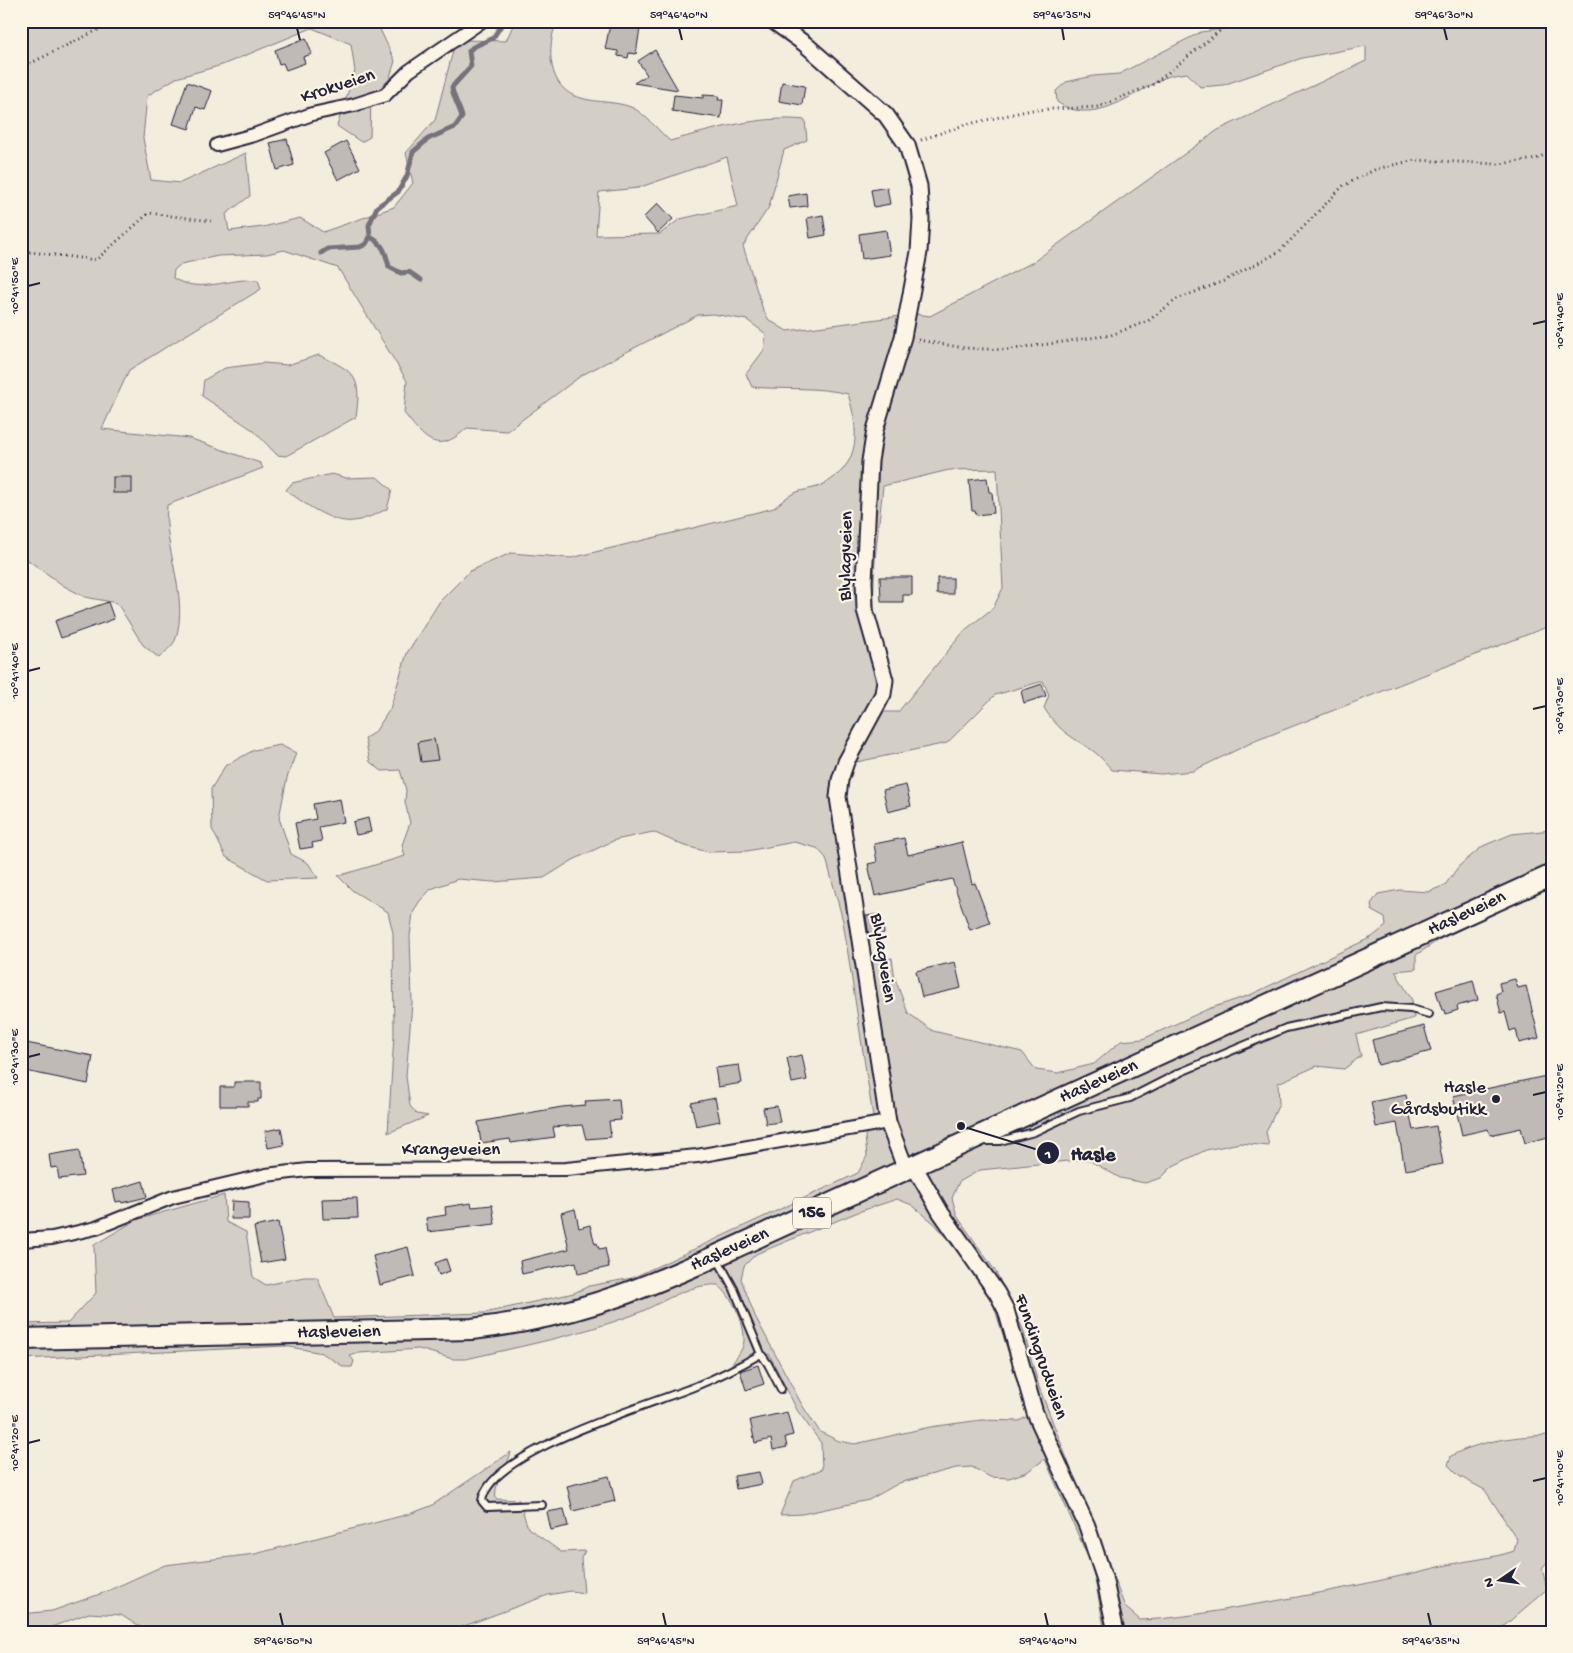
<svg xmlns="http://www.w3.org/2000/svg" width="1573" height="1653" font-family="'Gochi Hand',sans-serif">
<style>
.green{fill:#d4cfc6;stroke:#7b7880;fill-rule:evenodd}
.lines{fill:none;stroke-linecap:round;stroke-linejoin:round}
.stream{stroke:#75727b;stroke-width:5}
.building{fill:#bfbab6;stroke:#22223b}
.service-casing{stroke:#22223b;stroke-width:10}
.minor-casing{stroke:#22223b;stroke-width:16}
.tertiary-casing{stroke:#22223b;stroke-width:19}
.primary-casing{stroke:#22223b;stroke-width:24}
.path{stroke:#22223b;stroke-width:3;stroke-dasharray:1 4;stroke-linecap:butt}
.service{stroke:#fcf5e5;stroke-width:6}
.minor{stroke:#fcf5e5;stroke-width:12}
.tertiary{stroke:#fcf5e5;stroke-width:15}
.primary{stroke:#fcf5e5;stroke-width:20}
.ticks{fill:none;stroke:#22223b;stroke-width:2}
.poi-dot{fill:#22223b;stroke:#fcf5e5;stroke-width:2}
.labels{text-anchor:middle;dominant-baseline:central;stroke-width:4.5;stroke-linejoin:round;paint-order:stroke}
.shield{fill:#fcf5e5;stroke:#63616e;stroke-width:1}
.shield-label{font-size:18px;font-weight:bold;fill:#22223b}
.street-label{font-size:19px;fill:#22223b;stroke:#fcf5e5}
.poi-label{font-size:19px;fill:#22223b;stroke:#fcf5e5;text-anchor:end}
.leader{fill:none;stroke:#22223b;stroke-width:2}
.callout-dot{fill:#22223b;stroke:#fcf5e5;stroke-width:2}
.mark-label{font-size:15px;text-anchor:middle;font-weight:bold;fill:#fff}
.callout-label{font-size:20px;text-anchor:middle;font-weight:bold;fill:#22223b;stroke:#fcf5e5;stroke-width:4.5;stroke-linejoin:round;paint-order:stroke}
.neatline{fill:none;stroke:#22223b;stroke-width:2}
.ticks-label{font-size:12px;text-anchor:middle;fill:#22223b}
</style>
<rect width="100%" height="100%" fill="#f3edde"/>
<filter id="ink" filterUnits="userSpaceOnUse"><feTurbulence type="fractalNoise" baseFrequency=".02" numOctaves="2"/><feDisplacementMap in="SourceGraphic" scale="10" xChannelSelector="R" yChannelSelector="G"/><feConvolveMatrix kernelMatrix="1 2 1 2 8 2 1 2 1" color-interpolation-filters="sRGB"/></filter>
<g filter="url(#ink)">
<g class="green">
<path d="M 21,21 L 376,21 L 395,61 L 389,80 L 371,96 L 370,137 L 361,142 L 337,126 L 355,71 L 351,44 L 312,28 L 222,65 L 176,78 L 147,96 L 143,138 L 151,180 L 180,183 L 246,153 L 250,196 L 226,214 L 229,231 L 263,227 L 300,218 L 323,232 L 394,207 L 413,183 L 406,153 L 435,120 L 455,43 L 464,40 L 506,41 L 515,21 L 557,21 C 546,47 547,90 581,98 C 597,103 618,101 633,108 C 644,113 661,133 670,141 C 714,129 760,115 805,120 L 807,140 L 784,150 L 769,207 L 743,246 L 763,310 L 769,320 L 787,331 L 916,314 L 930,316 L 1033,262 L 1218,130 L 1366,61 L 1366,46 L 1302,58 L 1223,85 L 1200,87 L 1187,73 C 1179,74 1171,75 1164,78 C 1132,94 1093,127 1057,102 L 1056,91 L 1066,82 L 1093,76 L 1119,74 L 1201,32 L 1229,28 L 1235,21 L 1552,21 L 1552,625 L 1255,741 L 1193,771 L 1161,774 L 1112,770 C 1106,763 1099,755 1092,750 C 1070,736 1059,731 1044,708 L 1049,695 L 1043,681 L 995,695 L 947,743 L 852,763 L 843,796 L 870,961 L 892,958 L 895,979 L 908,1013 L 933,1031 L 1022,1052 L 1036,1070 L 1058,1073 L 1094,1064 L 1121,1041 L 1143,1039 L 1208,1009 L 1250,995 L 1372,937 L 1386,926 L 1385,918 L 1372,911 L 1371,904 L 1378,894 L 1400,890 L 1428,892 L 1445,885 L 1459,866 L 1483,846 L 1512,834 L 1552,830 L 1552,887 L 1440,939 L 1416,955 L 1416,969 L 1395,971 L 1412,1000 L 1414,1018 L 1356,1035 L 1361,1056 L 1344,1069 L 1317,1066 L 1278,1083 L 1279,1104 L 1266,1132 L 1269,1146 L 1240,1143 L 1206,1150 L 1173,1166 L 1161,1178 L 1145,1183 L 1120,1178 L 1087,1159 L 980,1170 L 959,1182 L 952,1198 L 957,1216 L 996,1272 L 1023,1329 L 1039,1387 L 1125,1607 L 1140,1620 C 1176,1619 1210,1612 1246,1606 C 1312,1595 1378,1582 1443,1566 C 1467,1560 1491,1559 1514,1551 L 1517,1539 L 1485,1490 L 1459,1476 L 1448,1465 L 1451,1456 C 1480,1440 1519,1436 1552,1435 L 1552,1556 L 1542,1568 L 1547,1589 L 1497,1632 L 1105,1632 L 1093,1569 L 1045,1459 L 1027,1472 L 1009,1478 L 990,1477 L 972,1467 L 956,1468 L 899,1483 L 869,1500 L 802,1514 L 780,1515 L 794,1481 L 822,1469 L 821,1443 L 797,1410 L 769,1354 L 731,1365 C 736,1358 743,1350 744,1341 C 745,1322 732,1296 718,1285 C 688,1283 660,1305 633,1315 C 579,1335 522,1346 466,1359 L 453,1359 L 419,1349 L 359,1353 L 350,1356 L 354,1361 L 352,1367 L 344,1367 L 322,1353 L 285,1346 L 21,1359 L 21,1324 L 68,1323 L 96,1293 L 94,1245 L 136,1220 L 224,1195 L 226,1222 L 246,1232 L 253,1277 L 266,1285 L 304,1277 L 317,1277 L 334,1318 L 484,1313 L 574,1293 L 589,1286 L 632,1278 L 858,1173 L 867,1156 L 865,1136 L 873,1117 L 843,921 L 826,858 L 817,848 L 794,842 L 747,851 L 708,852 L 682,845 L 653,832 L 615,840 L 573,860 L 544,878 L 493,882 L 458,879 L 431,889 L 419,902 L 413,913 L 410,936 L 412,1003 L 406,1076 L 410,1106 L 417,1114 L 428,1116 L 388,1133 L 394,1035 L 393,933 L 388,912 L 353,891 L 338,876 L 405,856 L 402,845 L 410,823 L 405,802 L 406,790 L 400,770 L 382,771 L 370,762 L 365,738 L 375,732 L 390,709 L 407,653 L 440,601 L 470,571 L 511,553 L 571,558 L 774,508 C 779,504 784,499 789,496 C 799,489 812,490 822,485 C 862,465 859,430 848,394 C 816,386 784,390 752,387 L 746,374 L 764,350 L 766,334 L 747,320 L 713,314 L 698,315 L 582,375 L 507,431 L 467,428 C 436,456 425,439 404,413 L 407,381 L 338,268 L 284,250 L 267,254 L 218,256 L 181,264 L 174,270 L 173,278 C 200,295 230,277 258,280 L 261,289 L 129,370 L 102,429 L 189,438 L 260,463 L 263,468 L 167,505 C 163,549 189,594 176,638 C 174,645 164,653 159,658 L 143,645 L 117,603 L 85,597 L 64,586 L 21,555 ZM 727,157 L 738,206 L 680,219 L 660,234 L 596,235 L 599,192 L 638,188 ZM 997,469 L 1003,588 L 993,608 L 965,630 L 898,712 L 884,712 C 902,674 876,646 874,608 C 872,567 879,526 883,486 L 949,470 ZM 897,1199 L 912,1205 L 935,1224 L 976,1275 L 994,1306 L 1028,1416 L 1019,1421 L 981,1420 L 930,1427 L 855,1444 L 839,1441 L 820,1432 L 802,1405 L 755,1316 L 741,1279 L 744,1266 L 756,1254 L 858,1212 Z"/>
<path d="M 319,355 C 355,372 362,376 356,417 L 286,456 L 277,455 L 253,430 L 202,396 L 204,380 L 225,368 L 264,363 L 287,365 Z"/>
<path d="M 332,474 L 346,478 L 377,477 L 392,490 L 387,509 C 376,514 365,520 353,521 C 332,524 302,502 286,490 L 292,483 Z"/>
<path d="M 280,745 L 296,753 L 287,778 L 279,818 L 291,854 L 308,863 L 318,878 L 267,880 L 226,857 L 212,829 L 211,789 L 225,766 L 254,750 Z"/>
<path d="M 511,1452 C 507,1469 493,1482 496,1499 L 519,1500 L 528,1528 L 561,1552 L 585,1551 L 581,1558 L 584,1593 L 571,1591 L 548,1595 L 448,1632 L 152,1632 L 138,1626 L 121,1615 L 89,1613 L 38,1632 L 21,1632 L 21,1614 L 52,1611 L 103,1593 L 165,1565 L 255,1554 L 409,1514 L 431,1506 Z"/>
</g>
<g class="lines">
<g class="stream">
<path d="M 370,237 C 383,243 386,253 389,267 L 401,273 L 409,272 L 421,280"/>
<path d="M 321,253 L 327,249 L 360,247 L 366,244 L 370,237 L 369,225 L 377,207 L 398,192 L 407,176 L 413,152 L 428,139 L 455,127 L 462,117 C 459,105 453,98 452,87 L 471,66 L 469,51 L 473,47 L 493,38 L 504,21"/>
</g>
</g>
<g class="building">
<path d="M 622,21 L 635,21 L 634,27 L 640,28 L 636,54 L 629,53 L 628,58 L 618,56 L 618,51 L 605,49 L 610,25 L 622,25 Z"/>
<path d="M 306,38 L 312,54 L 303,57 L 305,63 L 286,70 L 283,63 L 279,64 L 275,50 Z"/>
<path d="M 655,50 L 678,90 L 634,83 L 647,75 L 638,61 Z"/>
<path d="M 187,82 L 212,91 L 205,110 L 196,107 L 189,129 L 173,124 Z"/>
<path d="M 782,82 L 805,86 L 802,105 L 779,101 Z"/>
<path d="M 674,95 L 703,98 L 703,95 L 719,96 L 718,100 L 723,100 L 721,118 L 672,111 Z"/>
<path d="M 287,139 L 294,165 L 277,170 L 270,143 Z"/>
<path d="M 346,141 L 360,168 L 338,180 L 324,153 Z"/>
<path d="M 887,187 L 890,204 L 874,207 L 871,190 Z"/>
<path d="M 806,193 L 807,206 L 790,208 L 788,196 Z"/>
<path d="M 658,203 L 673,219 L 658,233 L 644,217 Z"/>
<path d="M 823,215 L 826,235 L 810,238 L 807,218 Z"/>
<path d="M 886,230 L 890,255 L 862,259 L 859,234 Z"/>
<rect x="113" y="477" width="19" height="16"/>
<path d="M 987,478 L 989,492 L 992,492 L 994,513 L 976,515 L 975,511 L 972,511 L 969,480 Z"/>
<path d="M 880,577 L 912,577 L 912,595 L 903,595 L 903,602 L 881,602 Z"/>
<rect x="937" y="578" width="16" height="16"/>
<path d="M 108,602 L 114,619 L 61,638 L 55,621 Z"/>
<path d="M 1042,684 L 1046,696 L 1024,703 L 1021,691 Z"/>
<path d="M 434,739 L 438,760 L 421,762 L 418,742 Z"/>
<path d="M 906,785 L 911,806 L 888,812 L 883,790 Z"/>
<path d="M 340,799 L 344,822 L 319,827 L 322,841 L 312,843 L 313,847 L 300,849 L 295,823 L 316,819 L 313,804 Z"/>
<path d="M 368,818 L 371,832 L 356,835 L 353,822 Z"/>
<path d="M 904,838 L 908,855 L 962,842 L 972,884 L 975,883 L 990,923 L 970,930 L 952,879 L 875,896 L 868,864 L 877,862 L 874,844 Z"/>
<path d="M 881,914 L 884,933 L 869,936 L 866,916 Z"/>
<path d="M 955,962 L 961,988 L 922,997 L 916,971 Z"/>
<path d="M 1515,979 L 1518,988 L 1526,986 L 1539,1038 L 1519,1043 L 1516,1029 L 1510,1031 L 1505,1012 L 1501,1013 L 1496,994 L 1501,992 L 1499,983 Z"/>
<path d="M 1473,980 L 1478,1000 L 1457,1006 L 1458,1010 L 1446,1014 L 1445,1010 L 1442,1010 L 1436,991 Z"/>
<path d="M 1424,1026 L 1431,1051 L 1378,1065 L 1372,1040 Z"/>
<path d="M 21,1042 L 93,1056 L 88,1084 L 21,1070 Z"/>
<path d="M 802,1055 L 807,1080 L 792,1083 L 787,1058 Z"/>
<path d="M 739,1065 L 742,1083 L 718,1087 L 715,1068 Z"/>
<path d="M 1546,1076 L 1552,1102 L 1552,1136 L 1525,1143 L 1521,1128 L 1490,1135 L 1488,1129 L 1462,1135 L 1453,1096 Z"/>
<path d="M 234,1082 L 261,1082 L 261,1099 L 258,1099 L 258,1102 L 248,1102 L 248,1106 L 220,1106 L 220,1087 L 234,1087 Z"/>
<path d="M 1406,1095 L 1413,1130 L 1436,1126 L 1443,1164 L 1405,1170 L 1397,1123 L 1376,1127 L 1371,1102 Z"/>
<path d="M 715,1098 L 720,1121 L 696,1126 L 691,1103 Z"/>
<path d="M 619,1099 L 621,1120 L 609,1121 L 611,1137 L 586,1139 L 582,1125 L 553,1127 L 555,1137 L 511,1143 L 510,1139 L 481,1143 L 478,1122 L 562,1107 L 586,1105 L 585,1101 Z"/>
<path d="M 777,1106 L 780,1122 L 766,1124 L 763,1108 Z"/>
<path d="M 281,1128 L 284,1145 L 268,1148 L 265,1131 Z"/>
<path d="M 79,1150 L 83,1176 L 59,1179 L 57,1167 L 51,1168 L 49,1155 Z"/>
<path d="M 143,1181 L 147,1197 L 122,1203 L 121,1201 L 116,1202 L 113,1190 Z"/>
<path d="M 357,1198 L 358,1218 L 323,1219 L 322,1199 Z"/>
<path d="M 232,1201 L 249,1202 L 249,1219 L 231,1219 Z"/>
<path d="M 471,1203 L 472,1207 L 492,1205 L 495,1224 L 428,1232 L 426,1218 L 446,1215 L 445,1207 Z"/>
<path d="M 575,1209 L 579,1228 L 590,1225 L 595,1244 L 597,1243 L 599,1249 L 605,1248 L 609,1267 L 578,1274 L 576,1262 L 522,1274 L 520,1261 L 569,1249 L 561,1213 Z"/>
<path d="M 278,1222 L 285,1259 L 261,1263 L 254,1227 Z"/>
<path d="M 408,1247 L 415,1276 L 380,1285 L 373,1256 Z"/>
<path d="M 446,1259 L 450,1271 L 439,1275 L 435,1263 Z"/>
<path d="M 758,1365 L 764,1384 L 746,1390 L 740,1371 Z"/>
<path d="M 787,1412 L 793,1435 L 785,1437 L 787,1447 L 773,1450 L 771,1439 L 755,1443 L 750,1420 Z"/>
<path d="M 759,1472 L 762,1484 L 736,1489 L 734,1476 Z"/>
<path d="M 609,1476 L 615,1501 L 573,1511 L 567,1486 Z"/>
<path d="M 564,1509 L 568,1526 L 551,1530 L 547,1512 Z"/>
</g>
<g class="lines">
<g class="service-casing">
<g id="service">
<path d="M 985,1141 L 1000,1141 L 1034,1132 L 1079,1111 L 1130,1098 L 1181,1072 L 1286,1028 L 1381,1007 L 1411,1009 L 1429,1014"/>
<path d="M 717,1258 L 734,1289 L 761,1354 L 768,1364 L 781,1389"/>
<path d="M 542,1505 L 487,1507 L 482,1501 C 489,1451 653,1404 696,1386 C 718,1377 740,1366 761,1354"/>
</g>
</g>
<g class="minor-casing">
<g id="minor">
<path d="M 217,145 L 254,135 L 312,114 L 354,105 L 385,95 L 409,71 L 482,21"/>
<path d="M 21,1240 L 52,1238 L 96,1228 L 173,1197 L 266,1175 L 308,1170 L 566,1169 L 697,1156 L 888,1122"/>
</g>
</g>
<g class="tertiary-casing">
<g id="tertiary">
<path d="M 773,21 L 805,44 L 886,115 L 907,145 L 919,186 L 921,219 L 919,252 L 903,337 L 875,430 L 870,461 L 864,581 L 865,610 L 885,680 L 883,694 L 846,762 L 840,780 L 838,797 L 888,1122 L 906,1170"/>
<path d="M 914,1166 L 941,1213 L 997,1293 L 1006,1310 L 1035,1413 L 1087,1526 L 1104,1577 L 1116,1632"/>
</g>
</g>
<g class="primary-casing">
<path id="primary" d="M 21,1339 L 472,1329 C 563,1319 633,1294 716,1256 L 1552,875"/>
</g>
<g class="path">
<path d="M 21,68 L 116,21"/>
<path d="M 921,140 L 964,125 L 1031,110 L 1098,107 L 1154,84 L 1232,21"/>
<path d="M 21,258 L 30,252 L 96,260 L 149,213 L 211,221"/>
<path d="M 918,340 L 965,348 L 1006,350 L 1111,335 L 1148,321 L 1177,299 L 1224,281 L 1279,252 L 1343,186 L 1376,169 L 1415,160 L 1499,164 L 1536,159 L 1552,151"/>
</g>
<use href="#service" class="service"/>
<use href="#minor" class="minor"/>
<use href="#tertiary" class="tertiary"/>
<use href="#primary" class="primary"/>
</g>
</g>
<path class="ticks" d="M 297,28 L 300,40M 679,28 L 682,40M 1062,28 L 1064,40M 1444,28 L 1447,40M 28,286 L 40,283M 1533,324 L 1546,321M 28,671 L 40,668M 1533,709 L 1546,706M 28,1057 L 40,1054M 1533,1095 L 1546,1092M 28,1443 L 40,1440M 1533,1481 L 1546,1478M 280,1613 L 283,1626M 663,1613 L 666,1626M 1045,1613 L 1048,1626M 1428,1613 L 1431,1626"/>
<circle class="poi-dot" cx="1496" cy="1099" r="5"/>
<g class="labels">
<rect class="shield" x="793" y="1197.5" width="38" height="31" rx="4"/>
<g class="shield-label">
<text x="812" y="1213">156</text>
</g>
<g class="street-label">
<text transform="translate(338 87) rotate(-18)">Krokveien</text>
<text transform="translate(847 556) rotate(-89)">Blylagveien</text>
<text transform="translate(1467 914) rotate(-25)">Hasleveien</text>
<text transform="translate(882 958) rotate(81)">Blylagveien</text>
<text transform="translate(1099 1082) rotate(-24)">Hasleveien</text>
<text x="451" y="1150">Krangeveien</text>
<text transform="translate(730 1250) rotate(-24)">Hasleveien</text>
<text transform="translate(339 1333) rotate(-1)">Hasleveien</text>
<text transform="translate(1040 1357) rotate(71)">Fundingrudveien</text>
</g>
<g class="poi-label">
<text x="1486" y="1088">Hasle<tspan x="1486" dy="22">Gårdsbutikk</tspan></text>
</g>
</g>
<path class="leader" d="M961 1126L1048 1153"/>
<g class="callout-dot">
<circle cx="961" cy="1126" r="5"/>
<circle cx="1048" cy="1153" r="12"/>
</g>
<g class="mark-label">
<text x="1048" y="1158">1</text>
</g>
<g class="callout-label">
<text x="1093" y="1160">Hasle</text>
</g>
<rect width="1573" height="1653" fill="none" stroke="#fcf5e5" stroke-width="55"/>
<g transform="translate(1500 1580) rotate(257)" stroke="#fcf5e5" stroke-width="4" paint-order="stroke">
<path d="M0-4L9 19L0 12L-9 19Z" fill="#22223b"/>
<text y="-8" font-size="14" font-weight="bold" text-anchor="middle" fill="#22223b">N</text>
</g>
<rect x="28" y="28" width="1518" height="1598" class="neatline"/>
<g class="ticks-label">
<text x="297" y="18">59°46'45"N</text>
<text x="679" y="18">59°46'40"N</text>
<text x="1062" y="18">59°46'35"N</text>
<text x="1444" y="18">59°46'30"N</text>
<text transform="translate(14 286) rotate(-90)" y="4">10°41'50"E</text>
<text transform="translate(1559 321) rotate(-90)" y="4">10°41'40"E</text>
<text transform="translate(14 671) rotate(-90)" y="4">10°41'40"E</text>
<text transform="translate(1559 706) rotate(-90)" y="4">10°41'30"E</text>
<text transform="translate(14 1057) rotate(-90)" y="4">10°41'30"E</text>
<text transform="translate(1559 1092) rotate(-90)" y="4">10°41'20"E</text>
<text transform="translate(14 1443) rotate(-90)" y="4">10°41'20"E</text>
<text transform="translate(1559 1478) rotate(-90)" y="4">10°41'10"E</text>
<text x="283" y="1644">59°46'50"N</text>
<text x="666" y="1644">59°46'45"N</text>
<text x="1048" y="1644">59°46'40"N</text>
<text x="1431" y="1644">59°46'35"N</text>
</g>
</svg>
